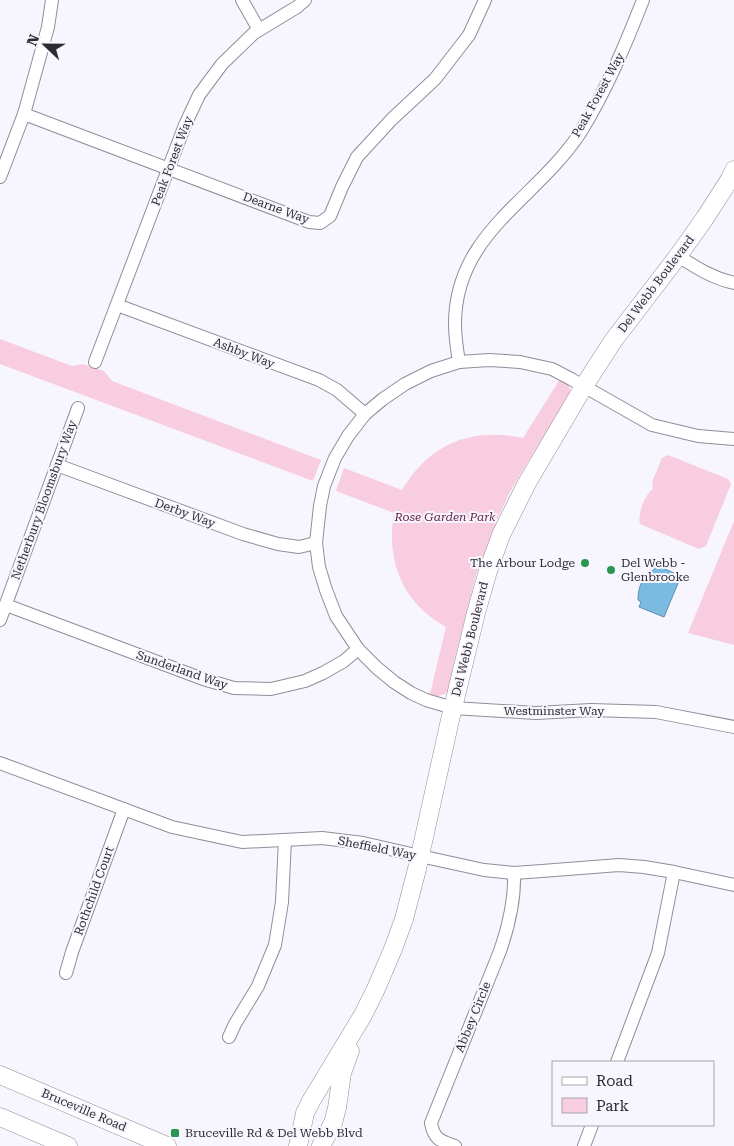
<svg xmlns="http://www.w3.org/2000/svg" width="734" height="1146" font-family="'Roboto Serif',serif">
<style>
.green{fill:#f7cddf}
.water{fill:#7bbae1;stroke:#638fac}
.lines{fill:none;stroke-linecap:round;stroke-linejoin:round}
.street-casing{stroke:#8f8d9a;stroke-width:14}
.secondary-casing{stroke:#8f8d9a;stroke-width:19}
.street{stroke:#fff;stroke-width:12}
.secondary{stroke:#fff;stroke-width:18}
.poi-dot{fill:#2b964f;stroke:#f7f6fe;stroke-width:2}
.labels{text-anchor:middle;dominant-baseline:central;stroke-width:4;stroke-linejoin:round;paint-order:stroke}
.street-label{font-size:12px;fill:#2c2b30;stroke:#f7f6fe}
.park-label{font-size:12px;font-style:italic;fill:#6b214a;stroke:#f7f6fe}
.poi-label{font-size:12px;fill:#2c2b30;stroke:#f7f6fe;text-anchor:start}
</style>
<rect width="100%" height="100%" fill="#f7f6fe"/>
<g class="green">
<path d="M 0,339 L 72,366 L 83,364 L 104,371 L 112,381 L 321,460 L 313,481 L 0,364 Z"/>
<path d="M 560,379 L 567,382 L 569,386 L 571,394 L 569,402 L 558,413 L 524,468 L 510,492 L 497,520 L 477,572 L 452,670 L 453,681 L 451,689 C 445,695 438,698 430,694 L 446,627 C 402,602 386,562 394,513 L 336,491 L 344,468 L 402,490 C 429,444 471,427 523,438 Z"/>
<path d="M 668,455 L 728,479 L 731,484 L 706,546 L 699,549 L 640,524 C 637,515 645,494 653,489 L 652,482 L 662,458 Z"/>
<path d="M 734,521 L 734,645 L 688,633 Z"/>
</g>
<path class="water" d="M 656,565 L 681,576 L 664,617 L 639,607 L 641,602 L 638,600 C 638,587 642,579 650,570 L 653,571 Z"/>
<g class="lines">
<g class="street-casing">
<g id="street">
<path d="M 242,0 L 259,30"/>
<path d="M 24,114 L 309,222 L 320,223 L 330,216 L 342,187 L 357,157 L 392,119 L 435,79 L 469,35 L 485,0"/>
<path d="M 0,177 L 24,114 L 48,27 L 52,0"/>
<path d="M 678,256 C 697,268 712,278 734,283"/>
<path d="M 117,305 L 319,380 L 337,390 L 365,414"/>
<path d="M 95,362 L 185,125 L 199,95 L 222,64 L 254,33 L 297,7 L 305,0"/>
<path d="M 459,362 C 457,350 455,337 455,324 C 455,233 536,200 580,133 C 606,91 625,46 643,0"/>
<path d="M 734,439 L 698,436 L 652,425 L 571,379 L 552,369 L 520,362 L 489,360 L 459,362 L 431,371 L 405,384 L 383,399 L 365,414 L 348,436 L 335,458 L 324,486 L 320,506 L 316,543 L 319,567 L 326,590 L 336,616 L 358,649 L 377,668 L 394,682 L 411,693 L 426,700 L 453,708 L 536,713 L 591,710 L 656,712 L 734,727"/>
<path d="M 57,465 L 243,534 L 278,544 L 299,547 L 316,543"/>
<path d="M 6,605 L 203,679 L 234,688 L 271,689 L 305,681 L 323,673 L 344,661 L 358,649"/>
<path d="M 0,620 L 78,408"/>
<path d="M 0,763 L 172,827 L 242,842 L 322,838 L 363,843 L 420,856 L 484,870 L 514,873 L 542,871 L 619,865 L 644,867 L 674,872 L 734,885"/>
<path d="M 66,973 L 72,952 L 124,809"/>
<path d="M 229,1037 L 235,1024 L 258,986 L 275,945 L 282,902 L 285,840"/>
<path d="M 617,1062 L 658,953 L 674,872"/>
<path d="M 455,1146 C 441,1141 434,1140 431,1123 L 500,951 C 509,925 515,900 514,873"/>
<path d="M 584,1146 L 592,1125"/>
</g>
</g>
<g class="secondary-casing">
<g id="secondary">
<path d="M 0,1075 L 167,1146"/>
<path d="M 0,1117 L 68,1146"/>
<path d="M 298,1146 L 305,1113 L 311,1101 L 363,1015 L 375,991 L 393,949 L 404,919 L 417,869 L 450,720 L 476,613 L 488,571 L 501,535 L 527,483 L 584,386 L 613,341 L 678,256 L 705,218 L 730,179 L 734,170"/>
<path d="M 321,1146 L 333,1123 L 337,1108 L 342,1073 L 350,1051"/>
</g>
</g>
<use href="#street" class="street"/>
<use href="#secondary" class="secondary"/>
</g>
<g class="poi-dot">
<circle cx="585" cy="563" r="5"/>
<circle cx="611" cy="570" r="5"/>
<rect x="170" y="1128" width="10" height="10" rx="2.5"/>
</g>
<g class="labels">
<g class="street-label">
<text transform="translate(598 95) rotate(-61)">Peak Forest Way</text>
<text transform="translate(172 161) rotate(-69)">Peak Forest Way</text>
<text transform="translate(276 208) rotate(20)">Dearne Way</text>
<text transform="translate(656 284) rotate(-53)">Del Webb Boulevard</text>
<text transform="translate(244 353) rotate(21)">Ashby Way</text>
<text transform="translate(44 500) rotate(-70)">Netherbury Bloomsbury Way</text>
<text transform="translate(185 513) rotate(20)">Derby Way</text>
<text transform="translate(470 639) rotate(-76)">Del Webb Boulevard</text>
<text transform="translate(182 670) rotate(19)">Sunderland Way</text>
<text x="554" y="711">Westminster Way</text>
<text transform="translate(377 848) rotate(11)">Sheffield Way</text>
<text transform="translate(94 891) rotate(-70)">Rothchild Court</text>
<text transform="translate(473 1017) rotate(-68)">Abbey Circle</text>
<text transform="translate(84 1110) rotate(23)">Bruceville Road</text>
</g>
<g class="park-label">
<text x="445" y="517">Rose Garden Park</text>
</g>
<g class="poi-label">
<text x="575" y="563" text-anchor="end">The Arbour Lodge</text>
<text x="621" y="563">Del Webb -<tspan x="621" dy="14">Glenbrooke</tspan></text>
<text x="185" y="1133">Bruceville Rd &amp; Del Webb Blvd</text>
</g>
</g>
<rect x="552" y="1061" width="162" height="65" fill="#f7f6fe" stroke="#a6a5ac"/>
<rect x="562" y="1077" width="25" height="8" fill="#ffffff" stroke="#a6a5ac"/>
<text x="596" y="1086" font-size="15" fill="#2c2b30">Road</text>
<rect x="562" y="1098" width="25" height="15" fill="#f7cddf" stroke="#a6a5ac"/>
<text x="596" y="1111" font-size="15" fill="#2c2b30">Park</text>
<g transform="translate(45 45) rotate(292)" stroke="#f7f6fe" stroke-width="4" paint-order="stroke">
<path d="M0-4L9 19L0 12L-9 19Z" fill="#2c2b30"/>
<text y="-8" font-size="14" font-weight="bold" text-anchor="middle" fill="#2c2b30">N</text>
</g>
</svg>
